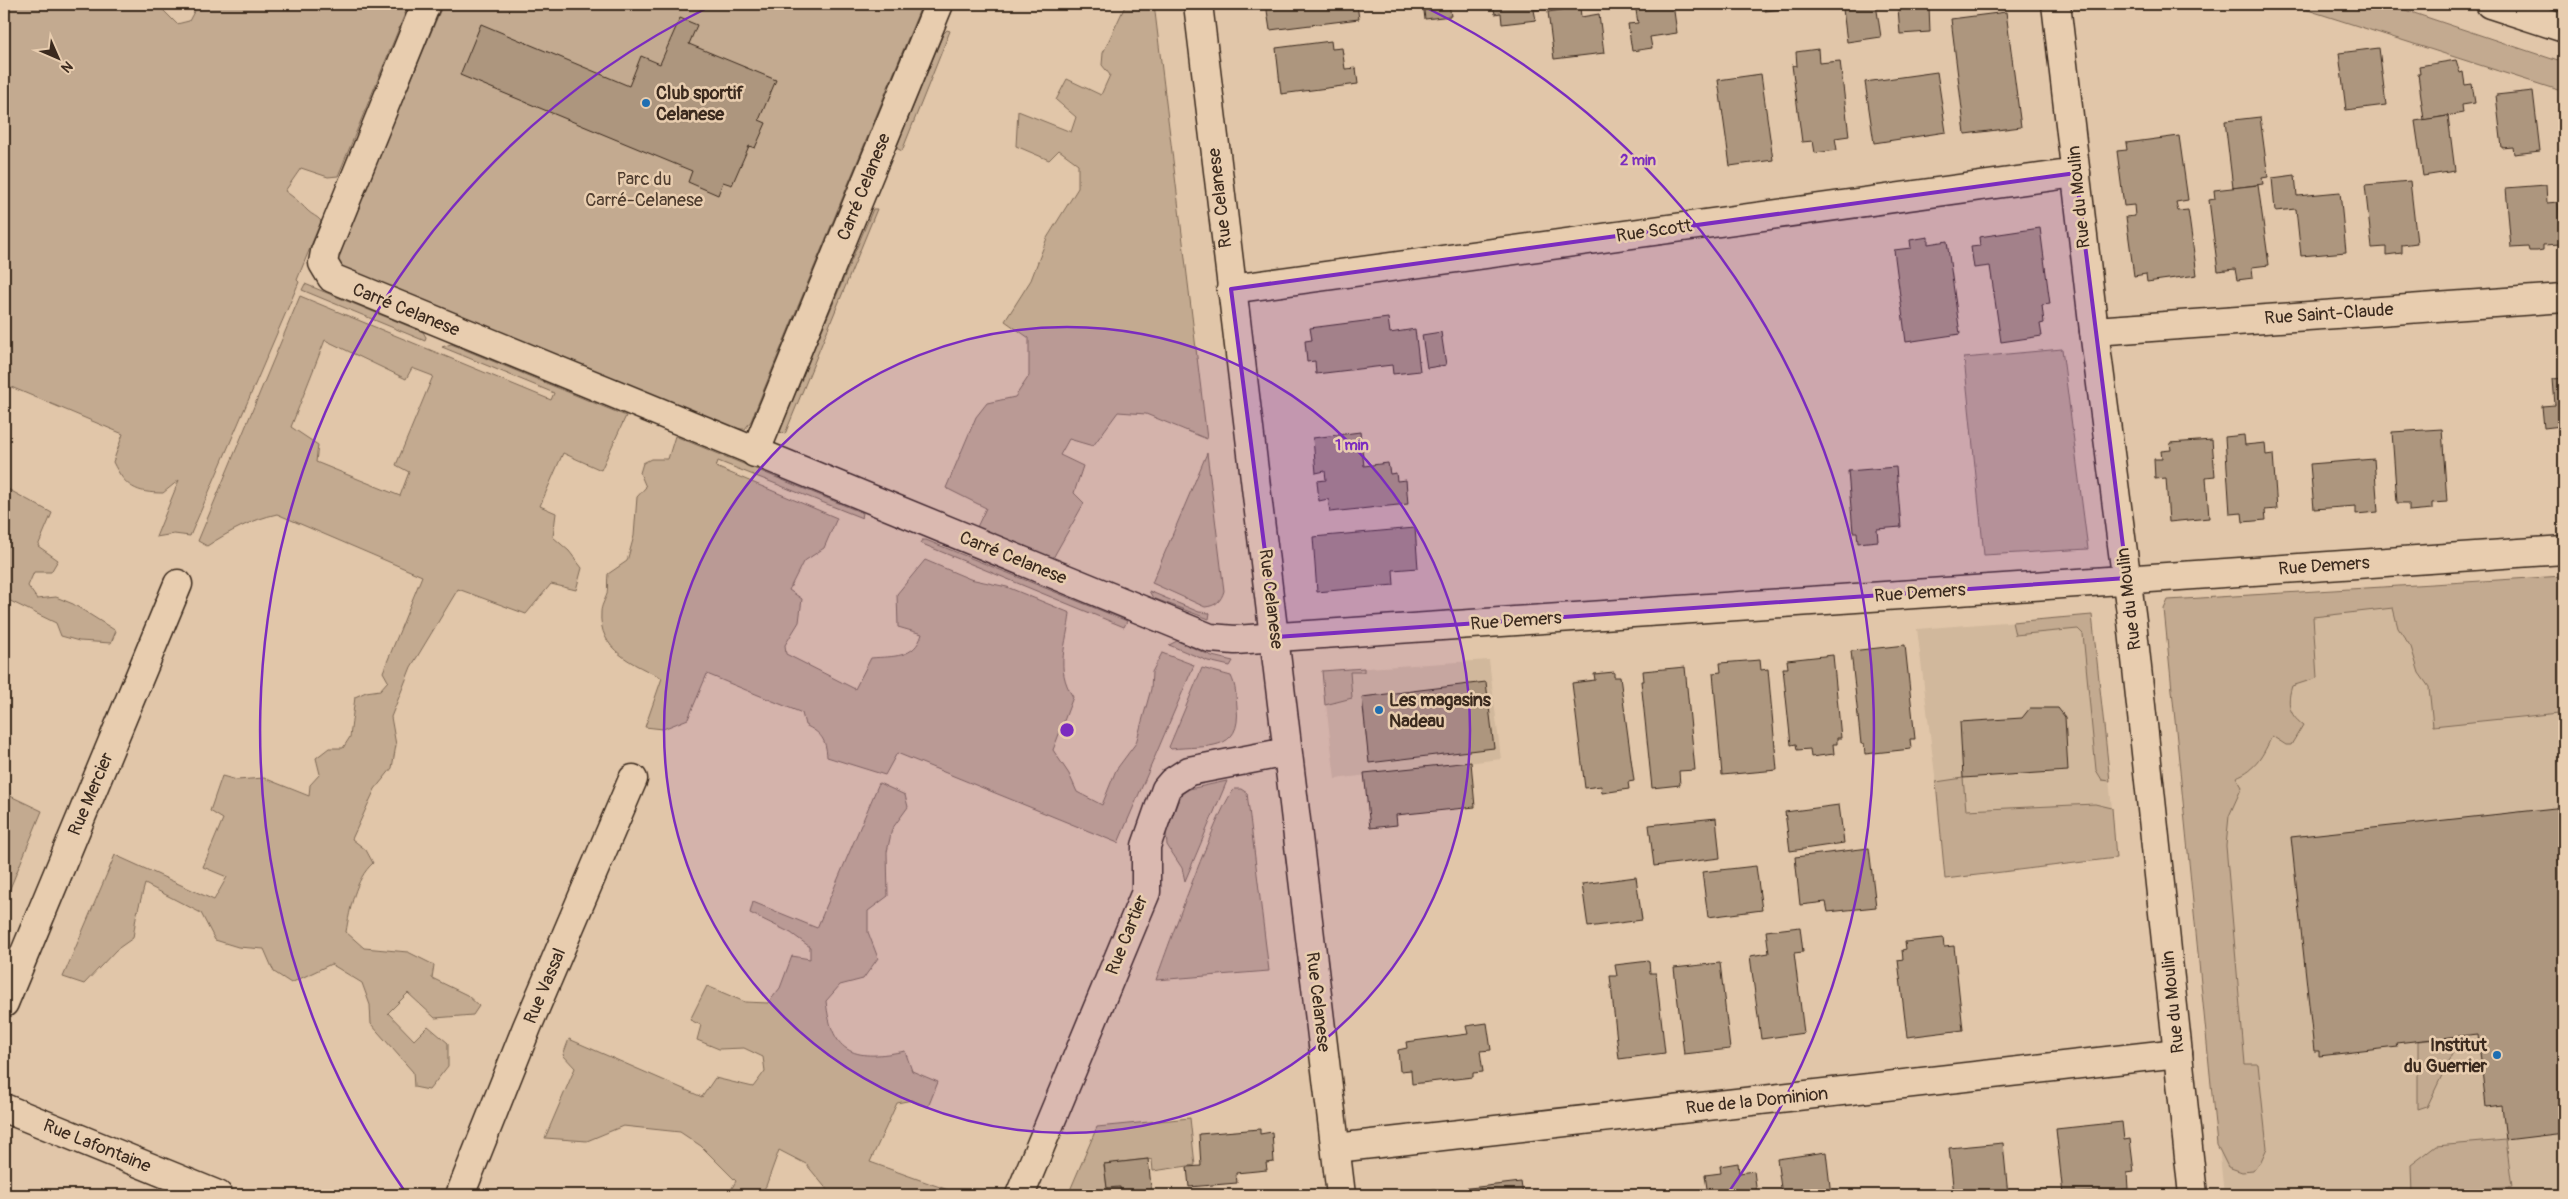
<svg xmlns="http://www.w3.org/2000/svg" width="2568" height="1199" font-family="Pangolin,sans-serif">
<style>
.built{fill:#d1b89c}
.green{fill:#c3aa90;stroke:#7f6a57;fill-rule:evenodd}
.building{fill:#ad967e;stroke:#3b2a1e}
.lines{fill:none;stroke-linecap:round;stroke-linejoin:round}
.street-casing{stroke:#3b2a1e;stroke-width:31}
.secondary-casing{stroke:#3b2a1e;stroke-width:31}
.primary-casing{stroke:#3b2a1e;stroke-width:31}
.street{stroke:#e8cdaf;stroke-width:28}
.secondary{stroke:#e8cdaf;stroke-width:28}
.primary{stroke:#e8cdaf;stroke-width:28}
.marked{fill:#7b2cbf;fill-opacity:0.2;stroke:#7b2cbf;stroke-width:4;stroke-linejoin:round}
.ring{fill:none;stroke:#7b2cbf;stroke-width:2.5}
.poi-dot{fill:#1f6fb2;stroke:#e8cdaf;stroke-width:2}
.labels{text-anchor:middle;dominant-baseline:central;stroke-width:5;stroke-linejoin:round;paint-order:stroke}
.poi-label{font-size:18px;font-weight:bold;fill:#3b2a1e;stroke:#e8cdaf;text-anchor:start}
.park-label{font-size:18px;fill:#4f3d2f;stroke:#e8cdaf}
.street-label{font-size:18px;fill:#3b2a1e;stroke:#e8cdaf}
.centre{fill:#7b2cbf;stroke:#e8cdaf;stroke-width:2.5}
.ring-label{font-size:15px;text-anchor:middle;font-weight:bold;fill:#7b2cbf;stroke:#e8cdaf;stroke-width:5;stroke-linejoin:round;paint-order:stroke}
</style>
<rect width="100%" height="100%" fill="#e1c6a9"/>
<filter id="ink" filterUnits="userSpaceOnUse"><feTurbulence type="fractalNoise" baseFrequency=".02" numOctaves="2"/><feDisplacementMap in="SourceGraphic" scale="10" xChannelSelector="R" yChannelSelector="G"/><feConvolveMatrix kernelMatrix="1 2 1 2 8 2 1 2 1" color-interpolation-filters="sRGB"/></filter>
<g filter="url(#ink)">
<g class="built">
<path d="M 2564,576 L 2564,1195 L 2224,1195 L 2164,609 L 2168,600 Z"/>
<path d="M 2092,615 L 2113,818 L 1942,832 L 1917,629 Z"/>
<path d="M 1489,660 L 1501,759 L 1335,779 L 1322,671 Z"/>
</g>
<g class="green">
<path d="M 4,4 L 107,4 L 116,7 L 117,4 L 153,4 L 159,6 L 177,24 L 189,21 L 198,4 L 409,4 L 338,176 L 328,177 L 301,168 L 285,191 C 296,199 298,201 308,211 C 312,215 317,216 321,221 L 297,280 L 299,282 L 190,536 L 174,534 L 156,537 L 179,480 L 163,493 C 136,493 125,487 113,462 L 123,434 L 4,384 Z"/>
<path d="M 443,4 L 922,4 L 751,421 L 745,429 L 738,429 L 344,269 L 339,265 L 338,254 Z"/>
<path d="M 1126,4 L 1154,4 L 1207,439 L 1146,414 L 1118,412 L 1093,446 L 1069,439 L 1060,455 L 1083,466 L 1074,493 L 1084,503 L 1053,558 L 977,527 L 986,508 L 946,488 L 976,417 L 987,403 L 1015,397 L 1029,376 L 1029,338 L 1005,321 L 1031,280 L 1047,238 L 1078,188 L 1078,164 L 1059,150 L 1049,160 L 1016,146 L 1018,111 L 1071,132 L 1076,117 L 1056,100 L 1067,79 L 1101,95 L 1110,75 L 1102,65 L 1103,53 Z"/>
<path d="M 2289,4 L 2387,4 L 2564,63 L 2564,92 Z"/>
<path d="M 947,30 L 950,31 L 902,151 L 896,148 L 943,34 Z"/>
<path d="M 873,209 L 877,209 L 785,434 L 779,432 Z"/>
<path d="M 305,284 L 423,332 L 426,337 L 425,341 L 302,290 Z"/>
<path d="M 300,296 L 551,400 L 554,393 L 442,347 L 451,344 L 626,416 L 601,470 L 563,453 L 540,506 L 556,513 L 553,537 L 569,551 L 582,568 L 576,590 L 551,584 L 526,614 L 458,589 L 411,667 L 391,717 L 396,745 L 392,768 L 375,789 L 352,839 L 366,850 L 373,863 C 355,879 350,909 346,932 L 364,948 L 408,952 L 434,965 L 432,978 L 467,995 L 479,1006 L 473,1015 L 435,1018 L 408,993 L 388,1013 L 414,1040 L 428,1026 L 448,1043 L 448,1066 L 429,1090 L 414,1087 L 413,1072 L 371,1024 L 370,1005 L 362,983 L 331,964 L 291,983 L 274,972 L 264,949 L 238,947 L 215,940 L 201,913 L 145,884 L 136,917 L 133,938 L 116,950 L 84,984 L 63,977 L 115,855 L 214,900 L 227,877 L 203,867 L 223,819 L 210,811 L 222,776 L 237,780 L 264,778 L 309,796 L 310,785 L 320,774 L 316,758 L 329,748 L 343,748 L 350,737 L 355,697 L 366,692 L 380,690 L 388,681 L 383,672 L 422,576 L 277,514 C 251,520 230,531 207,546 L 198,541 ZM 325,340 L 406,379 L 412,368 L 433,376 L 396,465 L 409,472 L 400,496 L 316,462 L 318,445 L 291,427 Z"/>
<path d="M 2062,349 L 2088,549 L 1984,555 L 1964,358 Z"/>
<path d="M 675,436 L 863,513 L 862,518 L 718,461 L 716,467 L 837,518 L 824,548 L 803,562 L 789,590 L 802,599 L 799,622 L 785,645 L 786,654 L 855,689 L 871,658 C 893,656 915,659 922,634 L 898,627 L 897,594 L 925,560 L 970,579 L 1007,587 L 1070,613 C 1067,645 1054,667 1073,697 L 1053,750 L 1069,774 L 1077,792 L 1102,805 L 1116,770 L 1136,743 L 1151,689 L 1152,672 L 1162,653 L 1194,665 L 1118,843 L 897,753 L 885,775 L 827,757 C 826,739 821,733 805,725 L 802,713 L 707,674 L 688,719 L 663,729 L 645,727 L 662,678 C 634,664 598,651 601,612 C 601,606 605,600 607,594 C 608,588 607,580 608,574 L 627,561 L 634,536 L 637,497 L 646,487 L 640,473 L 643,463 L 651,459 L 668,459 Z"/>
<path d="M 1207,453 L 1224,591 C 1221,601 1216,606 1205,607 L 1152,583 Z"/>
<path d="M 4,487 L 52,513 L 38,546 L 58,560 L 51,572 L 34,572 L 28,586 L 37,599 L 56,597 L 73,604 L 116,631 L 111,643 L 79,641 L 61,636 L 56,623 L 4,598 Z"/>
<path d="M 922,540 L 926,540 L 1127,621 L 1124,627 L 920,543 Z"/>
<path d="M 2564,576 L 2564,712 L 2559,713 L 2433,726 L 2429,687 L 2419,673 L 2411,647 L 2398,628 L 2393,608 L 2313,617 L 2317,678 L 2292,686 C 2287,702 2288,714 2303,725 L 2291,745 L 2286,745 L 2272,736 C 2263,755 2257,769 2236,777 L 2242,787 L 2229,816 L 2226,846 L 2245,1064 L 2258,1064 L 2267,1148 L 2261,1161 L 2253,1171 L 2242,1172 L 2228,1167 L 2217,1145 L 2164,609 L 2168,600 Z"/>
<path d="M 1149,591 L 1199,612 L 1210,613 L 1209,619 L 1153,598 Z"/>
<path d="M 2092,615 L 2110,781 L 2102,780 L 2096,770 L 2083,634 L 2078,629 L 2015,635 L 2012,622 Z"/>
<path d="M 1177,641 L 1212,656 L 1233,661 L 1230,666 L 1208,661 L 1169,645 Z"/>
<path d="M 1202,668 L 1231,676 C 1236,686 1236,696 1237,707 C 1242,753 1206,745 1171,749 L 1169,747 Z"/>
<path d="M 1364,668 L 1364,672 L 1350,672 L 1352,698 L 1325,705 L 1322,671 Z"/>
<path d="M 1963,778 L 1966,810 L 2095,804 L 2112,808 L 2116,858 L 1945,879 L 1936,782 Z"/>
<path d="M 1227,781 L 1185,881 L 1182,868 L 1167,845 L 1166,833 L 1177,804 L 1182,794 L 1189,789 Z"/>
<path d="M 879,783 L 905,795 L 908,807 L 892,829 L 887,852 L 888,896 L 868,911 L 868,932 L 878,958 L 863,979 L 840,985 L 826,1001 C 832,1056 856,1061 905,1051 L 912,1071 L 938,1082 L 928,1107 L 912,1100 L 897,1103 L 870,1162 L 962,1195 L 835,1195 L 829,1192 L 806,1164 L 779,1150 L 766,1186 L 760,1195 L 728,1195 L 736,1181 L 701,1146 L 680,1132 L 623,1126 L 587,1141 L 545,1138 L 575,1068 L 563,1055 L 569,1039 L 702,1097 L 715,1078 L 753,1087 L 765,1071 L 763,1057 L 744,1048 L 719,1049 L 697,1040 L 701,1025 L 690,1020 L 707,986 L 745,1002 L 768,1003 L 780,988 L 792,956 L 810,959 L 810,947 L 791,933 L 750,913 L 753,902 L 817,928 Z"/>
<path d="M 1235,789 L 1241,789 L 1247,793 L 1269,971 L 1156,980 C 1166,952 1221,798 1235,789 Z"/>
<path d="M 4,793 L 42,811 L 4,903 Z"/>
<path d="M 2460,1037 L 2427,1107 L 2418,1110 L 2418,1041 Z"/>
<path d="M 1190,1118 L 1195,1165 L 1153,1171 L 1152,1160 L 1148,1159 L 1104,1164 L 1107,1188 L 1120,1187 L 1121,1195 L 1068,1195 L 1097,1127 Z"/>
<path d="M 2506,1140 L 2512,1187 L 2412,1195 L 2411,1165 L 2436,1146 Z"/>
</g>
<g class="building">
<path d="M 1266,4 L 1357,4 L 1359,19 L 1270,30 Z"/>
<path d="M 1423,4 L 1449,4 L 1451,16 L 1425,19 Z"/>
<path d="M 1493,4 L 1542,4 L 1542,9 L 1534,10 L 1536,20 L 1502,24 L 1501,13 L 1495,14 Z"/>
<path d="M 1635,4 L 1673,4 L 1677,33 L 1650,37 L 1652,48 L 1632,51 L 1628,24 L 1638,23 Z"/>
<path d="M 1765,4 L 1816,4 L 1816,5 L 1765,11 Z"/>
<path d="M 1876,4 L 1881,37 L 1847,42 L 1843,9 Z"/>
<path d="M 1929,6 L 1930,32 L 1900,34 L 1898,8 Z"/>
<path d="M 1580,7 L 1581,17 L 1599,14 L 1604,53 L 1554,59 L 1548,12 Z"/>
<path d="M 2006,12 L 2021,127 L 1965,134 L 1951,19 Z"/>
<path d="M 680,18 L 697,25 L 689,44 L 776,80 L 759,120 L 766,123 L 755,148 L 749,146 L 732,185 L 723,182 L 718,195 L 688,182 L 692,171 L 460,75 L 481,24 L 629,86 L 641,56 L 660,64 Z"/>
<path d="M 1331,41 L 1332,49 L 1342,48 L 1345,69 L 1356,68 L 1358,84 L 1281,94 L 1276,48 Z"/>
<path d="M 2379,48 L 2386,105 L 2346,110 L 2339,53 Z"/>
<path d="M 1818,49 L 1819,63 L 1840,61 L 1849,136 L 1835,138 L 1837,150 L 1815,153 L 1813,141 L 1802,142 L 1792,65 L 1797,66 L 1796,52 Z"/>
<path d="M 2456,60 L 2460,73 L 2463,72 L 2465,85 L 2472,84 L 2475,103 L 2462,105 L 2463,113 L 2424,120 L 2418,74 L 2420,74 L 2419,66 Z"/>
<path d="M 1937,72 L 1946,132 L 1874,143 L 1865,82 Z"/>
<path d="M 1761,74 L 1773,160 L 1730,166 L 1718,80 Z"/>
<path d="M 2533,91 L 2540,151 L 2514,154 L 2513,147 L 2502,148 L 2496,95 Z"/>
<path d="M 2448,116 L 2455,171 L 2423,176 L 2415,121 Z"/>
<path d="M 2260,117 L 2268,177 L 2262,178 L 2263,184 L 2233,188 L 2225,121 Z"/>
<path d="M 2179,136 L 2188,200 L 2176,202 L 2178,211 L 2188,210 L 2197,275 L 2147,282 L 2146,274 L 2134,276 L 2126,217 L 2135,216 L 2134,205 L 2124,206 L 2117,151 L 2127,150 L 2126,143 Z"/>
<path d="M 2295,175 L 2297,196 L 2340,192 L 2346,252 L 2301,256 L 2296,209 L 2275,211 L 2272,178 Z"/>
<path d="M 2410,181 L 2417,243 L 2402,245 L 2402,253 L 2386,255 L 2386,247 L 2372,248 L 2365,185 Z"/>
<path d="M 2258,185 L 2269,265 L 2252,267 L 2253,278 L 2237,280 L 2235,269 L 2218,271 L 2209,200 L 2215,199 L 2214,190 Z"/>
<path d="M 2546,185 L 2547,203 L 2558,202 L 2561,244 L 2543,245 L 2543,250 L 2537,251 L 2529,251 L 2528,247 L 2511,248 L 2506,188 Z"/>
<path d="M 2040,228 L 2050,304 L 2042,305 L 2044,323 L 2040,324 L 2042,336 L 2001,342 L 1990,266 L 1974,268 L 1971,247 L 1980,246 L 1979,237 Z"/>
<path d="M 1928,237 L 1928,244 L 1947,241 L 1960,334 L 1906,342 L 1894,250 L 1911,248 L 1910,240 Z"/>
<path d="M 1388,318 L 1390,333 L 1415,329 L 1420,371 L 1393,374 L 1392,365 L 1316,374 L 1315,361 L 1307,362 L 1305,341 L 1312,340 L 1310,328 Z"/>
<path d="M 1441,332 L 1446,365 L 1427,368 L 1422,335 Z"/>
<path d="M 2564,378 L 2564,460 L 2561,426 L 2544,428 L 2542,406 L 2555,405 L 2553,379 Z"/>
<path d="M 2442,429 L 2447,502 L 2432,503 L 2432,509 L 2409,511 L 2409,503 L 2397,503 L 2392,432 Z"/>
<path d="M 1360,432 L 1364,466 L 1388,463 L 1390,474 L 1396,473 L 1397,481 L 1406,480 L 1408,504 L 1330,512 L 1328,499 L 1319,501 L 1317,481 L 1326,480 L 1325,471 L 1316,473 L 1313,438 Z"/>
<path d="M 2244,435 L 2245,445 L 2265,443 L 2266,455 L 2273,454 L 2277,509 L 2265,510 L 2266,520 L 2243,522 L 2242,513 L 2230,514 L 2225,437 Z"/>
<path d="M 2212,440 L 2215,476 L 2206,477 L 2209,518 L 2169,522 L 2166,478 L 2155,479 L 2154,459 L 2162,459 L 2161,451 L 2171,450 L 2170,443 Z"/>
<path d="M 2374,459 L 2378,512 L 2356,514 L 2356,506 L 2314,509 L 2310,464 Z"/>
<path d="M 1896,467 L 1901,527 L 1877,529 L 1878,541 L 1858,543 L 1857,532 L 1853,532 L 1848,471 Z"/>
<path d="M 1415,528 L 1418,568 L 1393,570 L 1394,585 L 1317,592 L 1313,537 Z"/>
<path d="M 1905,645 L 1915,739 L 1910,739 L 1911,749 L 1865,754 L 1864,743 L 1861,744 L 1851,651 Z"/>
<path d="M 1833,655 L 1841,738 L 1837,738 L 1837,744 L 1833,744 L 1834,754 L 1811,757 L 1810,749 L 1797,750 L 1796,744 L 1791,745 L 1783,668 L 1788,668 L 1787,660 Z"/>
<path d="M 1760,660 L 1761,670 L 1768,669 L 1777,770 L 1722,775 L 1713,673 L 1721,672 L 1720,663 Z"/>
<path d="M 1685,667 L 1695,770 L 1679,771 L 1680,785 L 1652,788 L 1641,681 L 1644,681 L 1643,671 Z"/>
<path d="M 1614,672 L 1614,677 L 1620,677 L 1634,781 L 1628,782 L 1629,789 L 1602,793 L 1601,786 L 1585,788 L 1572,683 L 1595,680 L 1594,674 Z"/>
<path d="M 1486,682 L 1494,748 L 1369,763 L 1362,697 Z"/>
<path d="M 2030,708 L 2058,708 L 2065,717 L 2068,771 L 1963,778 L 1960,722 L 2022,718 Z"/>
<path d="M 1471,762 L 1475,807 L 1396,815 L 1397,825 L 1370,828 L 1364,773 Z"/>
<path d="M 1839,805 L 1844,843 L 1790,851 L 1785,812 Z"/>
<path d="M 2564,807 L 2564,1133 L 2506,1140 L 2502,1105 L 2486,1107 L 2478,1034 L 2396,1043 L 2397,1047 L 2319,1056 L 2319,1051 L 2314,1051 L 2291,837 Z"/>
<path d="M 1716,818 L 1720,858 L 1654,866 L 1649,825 Z"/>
<path d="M 1869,848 L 1876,907 L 1828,912 L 1826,902 L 1800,905 L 1795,857 Z"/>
<path d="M 1756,866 L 1762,910 L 1708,917 L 1702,872 Z"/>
<path d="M 1636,877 L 1642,920 L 1588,927 L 1582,884 Z"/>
<path d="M 1800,927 L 1803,952 L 1794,953 L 1804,1033 L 1761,1039 L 1750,956 L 1769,953 L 1766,931 Z"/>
<path d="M 1943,938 L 1944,947 L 1954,946 L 1963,1030 L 1907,1037 L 1898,960 L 1903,959 L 1902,950 L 1906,949 L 1905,942 Z"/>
<path d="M 1649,961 L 1650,973 L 1656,973 L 1665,1053 L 1619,1059 L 1610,976 L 1617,976 L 1615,965 Z"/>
<path d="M 1720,963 L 1730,1049 L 1684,1054 L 1674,968 Z"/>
<path d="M 1487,1023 L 1491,1050 L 1480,1051 L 1483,1072 L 1473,1073 L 1473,1077 L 1412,1084 L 1411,1070 L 1400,1071 L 1398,1050 L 1407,1048 L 1406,1042 L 1468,1034 L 1466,1026 Z"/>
<path d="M 2122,1122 L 2124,1140 L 2130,1139 L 2134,1172 L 2127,1173 L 2128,1189 L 2063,1195 L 2056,1129 Z"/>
<path d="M 1260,1129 L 1260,1134 L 1272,1132 L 1274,1162 L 1266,1163 L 1267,1170 L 1236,1173 L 1237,1183 L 1189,1187 L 1187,1167 L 1201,1166 L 1199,1134 Z"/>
<path d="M 2003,1143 L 2008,1195 L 1954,1195 L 1949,1148 Z"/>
<path d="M 1826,1152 L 1831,1195 L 1782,1195 L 1777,1159 Z"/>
<path d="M 1148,1159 L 1152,1195 L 1121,1195 L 1120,1187 L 1107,1188 L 1104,1164 Z"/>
<path d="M 1738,1163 L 1739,1173 L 1754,1171 L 1757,1195 L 1708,1195 L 1705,1175 L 1721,1173 L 1720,1166 Z"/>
<path d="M 1521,1182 L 1523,1195 L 1423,1195 L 1422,1191 L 1435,1189 L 1435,1192 Z"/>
</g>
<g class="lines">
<g class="street-casing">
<g id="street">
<path d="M 426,4 L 325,252 L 323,263 L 332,278 L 1210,638 L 1235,640 L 2564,550"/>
<path d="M 2056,4 L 2094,331 L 2132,621 L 2193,1195"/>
<path d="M 1231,289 L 2076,173"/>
<path d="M 2094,331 L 2564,298"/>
<path d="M 755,453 L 939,4"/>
<path d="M 4,1003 L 178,584"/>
<path d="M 4,1108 L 218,1195"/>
<path d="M 1336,1148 L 2178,1053"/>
<path d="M 460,1195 L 527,1027 L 633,779"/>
<path d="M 1020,1195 L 1146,892 L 1146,846 L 1166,789 L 1172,782 L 1189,771 L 1287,752"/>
</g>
</g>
<g class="secondary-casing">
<path id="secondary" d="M 1198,4 L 1341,1195"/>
</g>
<g class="primary-casing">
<path id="primary" d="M 2490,4 L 2564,28"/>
</g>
<use href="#street" class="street"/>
<use href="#secondary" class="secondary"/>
<use href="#primary" class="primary"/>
</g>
</g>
<path class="marked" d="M 2076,173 L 2127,578 L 1276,637 L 1231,289 Z"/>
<circle cx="1067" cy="730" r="403" fill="#7b2cbf" fill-opacity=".12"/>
<g class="ring">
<circle cx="1067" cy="730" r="403"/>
<path d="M406 1193A807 807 0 0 1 713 5M1421 5A807 807 0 0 1 1728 1193"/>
</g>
<g class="poi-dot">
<circle cx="646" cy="103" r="5"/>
<circle cx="1379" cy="710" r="5"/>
<circle cx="2497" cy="1055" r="5"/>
</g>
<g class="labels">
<g class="poi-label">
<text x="656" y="93">Club sportif<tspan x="656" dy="21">Celanese</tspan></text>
<text x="1389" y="700">Les magasins<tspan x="1389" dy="21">Nadeau</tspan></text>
<text x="2487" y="1045" text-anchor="end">Institut<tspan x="2487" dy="21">du Guerrier</tspan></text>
</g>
<g class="park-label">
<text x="644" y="179">Parc du<tspan x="644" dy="21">Carré-Celanese</tspan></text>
</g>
<g class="street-label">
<text transform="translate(864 187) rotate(-68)">Carré Celanese</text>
<text transform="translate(2079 197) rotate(-96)">Rue du Moulin</text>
<text transform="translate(1220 198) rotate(-97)">Rue Celanese</text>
<text transform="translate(1654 231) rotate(-8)">Rue Scott</text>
<text transform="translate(406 310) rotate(22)">Carré Celanese</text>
<text transform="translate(2329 314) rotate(-4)">Rue Saint-Claude</text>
<text transform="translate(1013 558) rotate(22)">Carré Celanese</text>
<text transform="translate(2324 566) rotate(-4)">Rue Demers</text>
<text transform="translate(1920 593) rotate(-4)">Rue Demers</text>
<text transform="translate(1271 599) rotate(83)">Rue Celanese</text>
<text transform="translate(2129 599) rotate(-97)">Rue du Moulin</text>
<text transform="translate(1516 621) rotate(-4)">Rue Demers</text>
<text transform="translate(91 794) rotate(-67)">Rue Mercier</text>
<text transform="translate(1127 935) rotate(-68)">Rue Cartier</text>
<text transform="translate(545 986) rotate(-67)">Rue Vassal</text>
<text transform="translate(1318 1002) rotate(83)">Rue Celanese</text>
<text transform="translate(2173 1002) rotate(-96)">Rue du Moulin</text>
<text transform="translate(1757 1101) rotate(-6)">Rue de la Dominion</text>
<text transform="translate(97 1146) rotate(22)">Rue Lafontaine</text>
</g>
</g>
<circle cx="1067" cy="730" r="8" class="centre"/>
<g class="ring-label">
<text x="1638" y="165">2 min</text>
<text x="1352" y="450">1 min</text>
</g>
<rect width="2568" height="1199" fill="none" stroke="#e8cdaf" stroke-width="20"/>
<rect x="10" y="10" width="2548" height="1179" fill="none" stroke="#3b2a1e" stroke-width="2" filter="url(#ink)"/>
<g transform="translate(58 58) rotate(135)" stroke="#e8cdaf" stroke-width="4" paint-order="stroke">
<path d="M0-4L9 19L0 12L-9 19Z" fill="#3b2a1e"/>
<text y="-8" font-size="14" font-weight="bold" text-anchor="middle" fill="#3b2a1e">N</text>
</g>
</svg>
